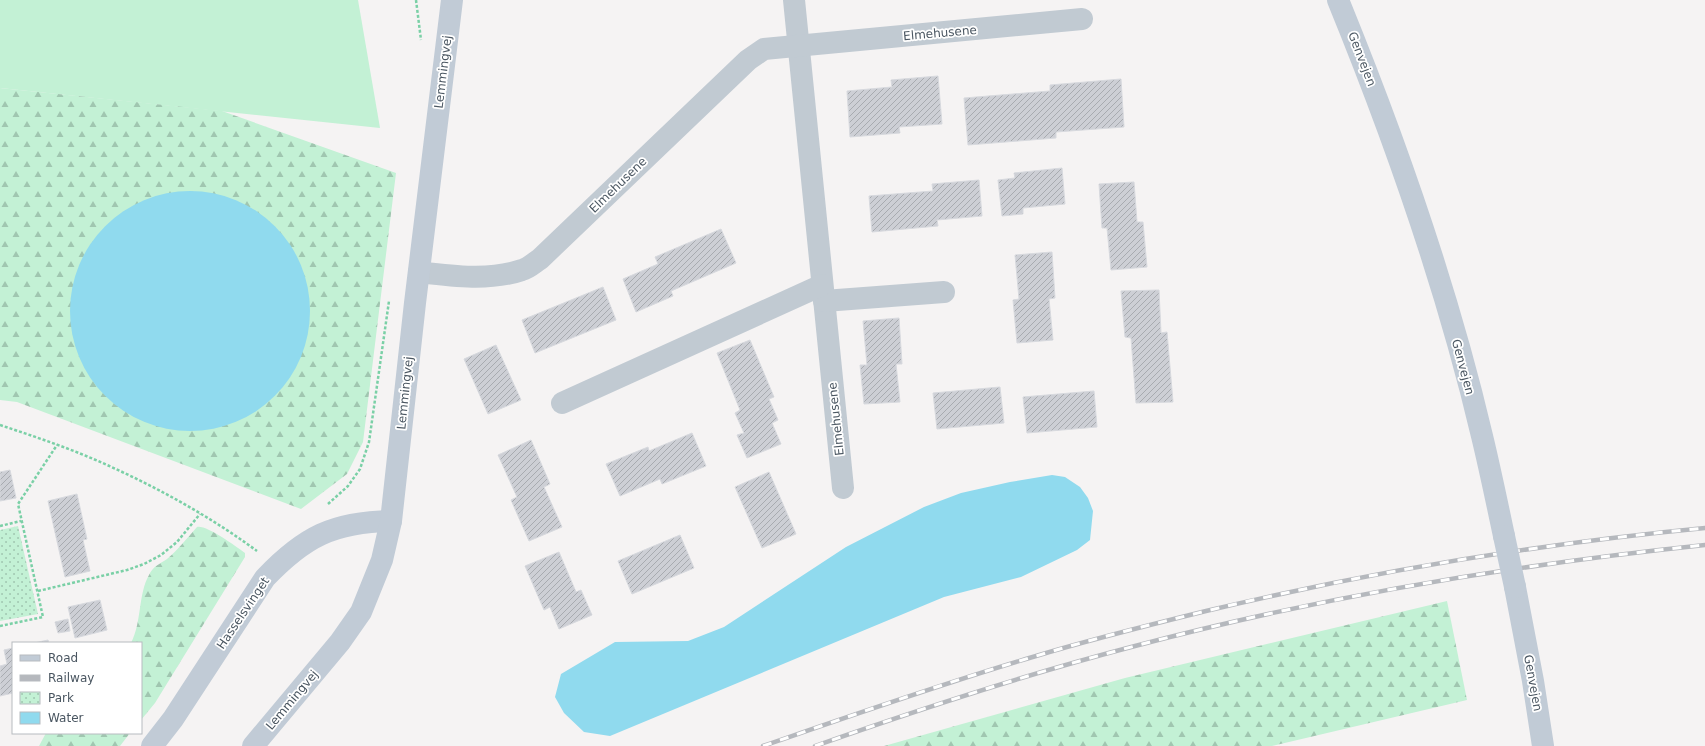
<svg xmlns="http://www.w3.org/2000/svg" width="1705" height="746" font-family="'DejaVu Sans',sans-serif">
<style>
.green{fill:#c3f1d5}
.forest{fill:url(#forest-firs)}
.park{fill:url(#park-dots)}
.water{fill:#90daee}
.building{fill:url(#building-hatch);stroke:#d7d9de}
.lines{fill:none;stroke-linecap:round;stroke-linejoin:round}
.path{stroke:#7ad0a6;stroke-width:2.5;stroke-dasharray:3 2;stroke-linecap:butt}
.street{stroke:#c1cad2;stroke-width:22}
.secondary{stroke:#c1cbd6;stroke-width:22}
.rail-casing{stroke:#b5b8bd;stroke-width:4.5}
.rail{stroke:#fff;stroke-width:3;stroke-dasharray:9;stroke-linecap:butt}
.secondary-bridge{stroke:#c1cbd6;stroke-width:22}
.labels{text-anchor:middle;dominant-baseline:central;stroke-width:3.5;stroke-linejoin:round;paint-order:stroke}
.street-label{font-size:12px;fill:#4a5661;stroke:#fff}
</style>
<defs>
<pattern id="forest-firs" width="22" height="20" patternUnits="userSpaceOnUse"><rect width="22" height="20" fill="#c3f1d5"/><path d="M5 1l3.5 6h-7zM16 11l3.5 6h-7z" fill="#a0c6b0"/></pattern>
<pattern id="park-dots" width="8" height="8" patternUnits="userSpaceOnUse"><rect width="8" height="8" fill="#c3f1d5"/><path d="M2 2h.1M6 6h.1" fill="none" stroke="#a0c6b0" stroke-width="1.8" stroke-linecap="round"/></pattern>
<pattern id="building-hatch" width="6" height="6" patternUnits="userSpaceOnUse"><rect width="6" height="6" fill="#cdcfd5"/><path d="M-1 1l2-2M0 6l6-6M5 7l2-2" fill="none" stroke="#a8abb0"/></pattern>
</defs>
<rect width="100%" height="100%" fill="#f5f3f3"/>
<path class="green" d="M 0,0 L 358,0 L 380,128 L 0,88 Z"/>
<g class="forest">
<path d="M 0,88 L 222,111 L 396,173 L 363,442 L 347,474 L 301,509 L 17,402 L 0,400 Z"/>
<path d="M 197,527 C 207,525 235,546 245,553 L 245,557 L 155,703 L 141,720 L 141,643 L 131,643 C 142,622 138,594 149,575 C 153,566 160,564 167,559 C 178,550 187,538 197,527 Z"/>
<path d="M 1447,601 L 1467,700 L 1272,746 L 884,746 L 1125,678 Z"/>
<path d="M 46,733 L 130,733 L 120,746 L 39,746 Z"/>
</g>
<path class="park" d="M 18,526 L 38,614 L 0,621 L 0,530 Z"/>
<g class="water">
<circle cx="190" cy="311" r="120"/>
<path d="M 1052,475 L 1065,477 L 1080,487 L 1088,498 L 1093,511 L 1090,540 L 1077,550 L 1021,577 L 944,597 L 610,736 L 584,732 L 564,713 L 555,697 L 561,674 L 615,642 L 688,641 L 724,627 L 846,547 L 924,507 L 961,493 L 1010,482 Z"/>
</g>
<g class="building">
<path d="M 938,76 L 942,124 L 899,127 L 900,133 L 850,137 L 847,91 L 892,87 L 891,80 Z"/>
<path d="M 1121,79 L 1124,127 L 1056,132 L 1056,138 L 968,145 L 964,98 L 1050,91 L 1050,85 Z"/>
<path d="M 1062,168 L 1065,204 L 1023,208 L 1023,214 L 1002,216 L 998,180 L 1015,178 L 1014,173 Z"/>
<path d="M 979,180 L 982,216 L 937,220 L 938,226 L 872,232 L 869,196 L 933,191 L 932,184 Z"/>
<path d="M 1134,182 L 1137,222 L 1143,222 L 1147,267 L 1111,270 L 1107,228 L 1102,228 L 1099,184 Z"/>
<path d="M 721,229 L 736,263 L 671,291 L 673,296 L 636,312 L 623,279 L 658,264 L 655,257 Z"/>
<path d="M 1052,252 L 1055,298 L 1049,299 L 1053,340 L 1017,343 L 1013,300 L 1019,299 L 1015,255 Z"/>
<path d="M 603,287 L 616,320 L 535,353 L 522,320 Z"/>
<path d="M 1159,290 L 1161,333 L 1167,332 L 1173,402 L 1136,403 L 1131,338 L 1125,337 L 1121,291 Z"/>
<path d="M 899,318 L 902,364 L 896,364 L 900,402 L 864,404 L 860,365 L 867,365 L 863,321 Z"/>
<path d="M 750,340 L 774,397 L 769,399 L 778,420 L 772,423 L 781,444 L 747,458 L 737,435 L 744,433 L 735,413 L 740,410 L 717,353 Z"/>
<path d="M 496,345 L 521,400 L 488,414 L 464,359 Z"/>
<path d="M 1000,387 L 1004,423 L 937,429 L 933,393 Z"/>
<path d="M 1094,391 L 1097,427 L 1027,433 L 1023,397 Z"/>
<path d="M 692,433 L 706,466 L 662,484 L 660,479 L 620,496 L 606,464 L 648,447 L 649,451 Z"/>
<path d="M 531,440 L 550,484 L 544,487 L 562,527 L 529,541 L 511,500 L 517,497 L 498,455 Z"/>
<path d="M 10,470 L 16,498 L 0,501 L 0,472 Z"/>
<path d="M 769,472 L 796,534 L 762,548 L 735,487 Z"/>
<path d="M 77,494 L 87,539 L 83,540 L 90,571 L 65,577 L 48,501 Z"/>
<path d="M 680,535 L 694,568 L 632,594 L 618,561 Z"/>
<path d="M 559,552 L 576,592 L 581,590 L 592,615 L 559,629 L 550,607 L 544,610 L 525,566 Z"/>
<path d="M 100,600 L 107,630 L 75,638 L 68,607 Z"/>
<path d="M 68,619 L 70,631 L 58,633 L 55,622 Z"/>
<path d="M 48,640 L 49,643 L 34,643 Z"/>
<path d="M 13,648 L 13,693 L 0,696 L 0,666 L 7,664 L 4,650 Z"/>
</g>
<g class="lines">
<g class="path">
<path d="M 416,0 L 421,40"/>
<path d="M 0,425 C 33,436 66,447 98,461 C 153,485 208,515 257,551"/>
<path d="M 328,504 L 348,486 L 360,469 L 369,442 L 389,301"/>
<path d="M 0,526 L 21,521"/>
<path d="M 38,591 L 127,570 L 144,564 L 161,555 L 177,542 L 200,514"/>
<path d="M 0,626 L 43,617 L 18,504 L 57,445"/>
</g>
<g class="street">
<path d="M 794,0 L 843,488"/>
<path d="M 419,272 C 452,276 490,281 522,270 C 529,268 535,262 540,259 L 748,60 L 764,49 L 1082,19"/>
<path d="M 824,301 L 944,292"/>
<path d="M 562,403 L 822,285"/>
</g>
<g class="secondary">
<path d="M 1338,0 C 1396,142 1447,287 1482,436 C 1490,469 1497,503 1504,536"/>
<path d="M 1515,587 L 1533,681 L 1543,746"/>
<path d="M 152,746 L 173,719 L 265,578 C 304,537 333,522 391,521"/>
<path d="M 253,746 L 340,642 L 361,612 L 382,560 L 391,521 L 415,303 L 452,0"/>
</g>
<g class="rail-casing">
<g id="rail">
<path d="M 763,746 C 853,715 944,683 1036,656 C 1092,639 1149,625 1206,611 C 1370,572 1537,544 1705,528"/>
<path d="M 815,746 C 920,709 1027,674 1135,646 C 1321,597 1513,565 1705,545"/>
</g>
</g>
<use href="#rail" class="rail"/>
<path class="secondary-bridge" d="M 1504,536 L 1515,587"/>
</g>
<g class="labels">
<g class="street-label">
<text transform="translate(940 33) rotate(-5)">Elmehusene</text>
<text transform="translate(1362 59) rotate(69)">Genvejen</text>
<text transform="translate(443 72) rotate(-83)">Lemmingvej</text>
<text transform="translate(618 185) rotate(-44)">Elmehusene</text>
<text transform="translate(1463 367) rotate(75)">Genvejen</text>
<text transform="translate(405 393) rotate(-84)">Lemmingvej</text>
<text transform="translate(836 419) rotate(-96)">Elmehusene</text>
<text transform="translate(243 613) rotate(-56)">Hasselsvinget</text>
<text transform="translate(1533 683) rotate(80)">Genvejen</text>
<text transform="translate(292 700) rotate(-50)">Lemmingvej</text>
</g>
</g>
<rect x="12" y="642" width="130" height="92" fill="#ffffff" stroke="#b7bbc0"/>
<rect x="20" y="655" width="20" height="6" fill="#c1cbd6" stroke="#b7bbc0"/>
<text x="48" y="662" font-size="12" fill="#4a5661">Road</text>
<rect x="20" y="675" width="20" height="6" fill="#b5b8bd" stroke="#b7bbc0"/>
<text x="48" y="682" font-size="12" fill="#4a5661">Railway</text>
<rect x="20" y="692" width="20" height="12" fill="url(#park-dots)" stroke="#b7bbc0"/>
<text x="48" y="702" font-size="12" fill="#4a5661">Park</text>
<rect x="20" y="712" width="20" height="12" fill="#90daee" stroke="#b7bbc0"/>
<text x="48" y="722" font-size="12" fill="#4a5661">Water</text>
</svg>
